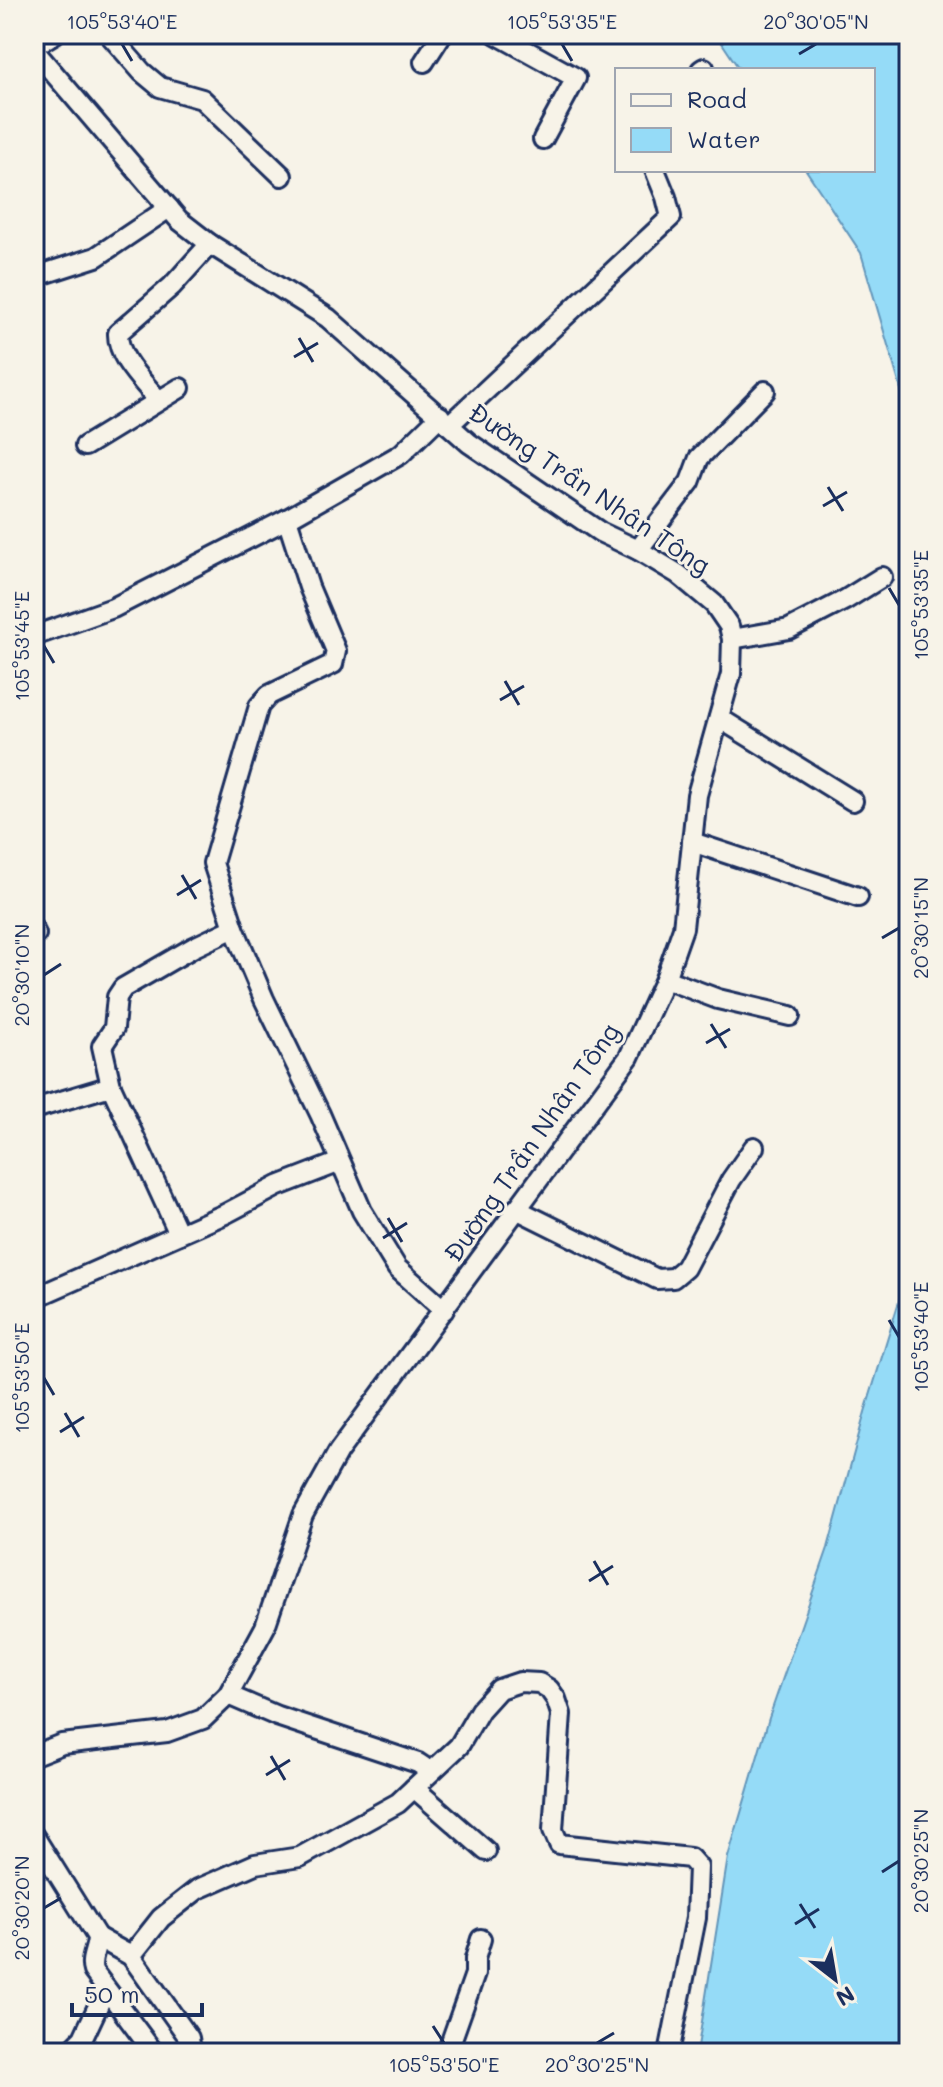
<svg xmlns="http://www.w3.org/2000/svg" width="943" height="2087" font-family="Mali,sans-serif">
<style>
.water{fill:#95dbf7;stroke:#6496ba;stroke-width:2}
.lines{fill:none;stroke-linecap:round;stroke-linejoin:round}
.minor-casing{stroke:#1b2f5e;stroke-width:24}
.minor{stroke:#f7f3e8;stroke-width:18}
.ticks{fill:none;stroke:#1b2f5e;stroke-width:3}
.labels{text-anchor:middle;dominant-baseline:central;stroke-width:6;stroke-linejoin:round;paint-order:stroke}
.street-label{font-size:26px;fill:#1b2f5e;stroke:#f7f3e8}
.neatline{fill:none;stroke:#1b2f5e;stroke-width:3}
.ticks-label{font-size:20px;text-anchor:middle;fill:#1b2f5e}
</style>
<rect width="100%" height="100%" fill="#f7f3e8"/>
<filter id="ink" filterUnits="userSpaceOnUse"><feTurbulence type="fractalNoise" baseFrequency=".0125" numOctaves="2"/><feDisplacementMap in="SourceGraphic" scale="16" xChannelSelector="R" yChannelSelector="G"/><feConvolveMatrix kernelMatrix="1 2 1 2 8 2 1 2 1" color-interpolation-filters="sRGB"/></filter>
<g filter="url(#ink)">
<g class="water">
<path d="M 716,34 L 909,34 L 909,417 L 861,253 L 806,170 L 873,170 L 873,70 L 740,70 Z"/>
<path d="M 909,1248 L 909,2053 L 697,2053 L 728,1857 L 769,1718 L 828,1548 L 865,1412 L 904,1285 Z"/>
</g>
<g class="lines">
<g class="minor-casing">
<g id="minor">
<path d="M 109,34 L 142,72 L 160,87 L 202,99 L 282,176"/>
<path d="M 496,34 L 576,78 L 543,139"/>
<path d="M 34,46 L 54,34"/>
<path d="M 34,50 L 179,220 L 210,244 L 328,318 L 469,443 L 600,532 L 638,550 L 678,574 L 714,604 L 729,626 L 732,639 L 731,674 L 697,795 L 683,928 L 665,979 L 629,1057 L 338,1452 L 303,1515 L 265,1627 L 228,1695 L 203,1719 L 167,1732 L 62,1744 L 34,1755"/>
<path d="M 424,62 L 442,34"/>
<path d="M 701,70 L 704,68"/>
<path d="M 34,277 L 96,257 L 169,208"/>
<path d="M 158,400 C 143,381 117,358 118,333 L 172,286 L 210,244"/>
<path d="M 449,425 L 671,217 L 666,197 L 655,170"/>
<path d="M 85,446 L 180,388"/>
<path d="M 287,519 L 309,587 L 336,651 L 333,664 L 269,695 L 259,706 L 213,863 L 234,928 L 264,999 L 320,1114 L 362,1211 L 397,1268 L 444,1310"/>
<path d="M 638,550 L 690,482 L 699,458 L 765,391"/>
<path d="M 34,636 L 113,608 L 287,519 L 401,454 L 440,416"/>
<path d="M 732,639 L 789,629 L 845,600 L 882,577"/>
<path d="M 719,718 L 853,801"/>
<path d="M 692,842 L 858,897"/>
<path d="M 34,930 L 36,934 L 34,935"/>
<path d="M 665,979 L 718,999 L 790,1016"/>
<path d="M 111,1086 L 102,1046 L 114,1028 L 117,997 L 123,988 L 194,947 L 234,928"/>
<path d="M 34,1109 L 111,1086 L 179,1234"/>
<path d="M 516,1209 L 657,1279 L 673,1278 L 685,1268 L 731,1180 L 754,1147"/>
<path d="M 34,1298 L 225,1214 L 278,1186 L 340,1162"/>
<path d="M 228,1695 L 277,1716 L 418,1763 L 430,1771"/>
<path d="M 414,1788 L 486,1851"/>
<path d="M 34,1836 L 97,1937 C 97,1950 89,1959 93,1971 L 154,2053"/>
<path d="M 97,1937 L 131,1956 L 189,2038 L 190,2044 L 186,2053"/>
<path d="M 131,1956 L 161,1918 L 198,1889 L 255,1864 L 300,1857 L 398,1803 L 459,1746 L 480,1710 L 499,1689 L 520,1682 L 539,1683 L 549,1689 L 556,1699 L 561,1714 L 553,1830 L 559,1844 L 690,1858 L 698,1867 L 696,1918 L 669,2053"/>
<path d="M 68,2053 L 83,2038 L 105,1991"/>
<path d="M 447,2053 L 475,1974 L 475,1959 L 481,1939"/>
</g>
</g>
<use href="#minor" class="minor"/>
</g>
</g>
<path class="ticks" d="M 122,44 L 132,61M 562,44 L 572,61M 799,54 L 816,44M 299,338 L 313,362M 294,357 L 318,343M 828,487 L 843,511M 823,506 L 847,492M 889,588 L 899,605M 44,646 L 54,663M 505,681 L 519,705M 500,700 L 524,686M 182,875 L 196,899M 177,895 L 201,880M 882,938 L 899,928M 44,975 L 61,964M 711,1024 L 726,1048M 706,1043 L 730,1029M 388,1218 L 402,1242M 383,1238 L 407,1223M 889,1320 L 899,1337M 44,1378 L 54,1395M 65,1413 L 79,1437M 60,1432 L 84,1417M 594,1561 L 608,1585M 589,1581 L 613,1566M 271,1756 L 285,1780M 266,1775 L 290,1760M 882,1872 L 899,1861M 800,1904 L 815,1928M 44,1908 L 61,1898M 795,1924 L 819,1909M 433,2026 L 444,2043M 597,2043 L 614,2033"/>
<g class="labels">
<g class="street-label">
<text transform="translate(590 488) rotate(34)">Đường Trần Nhân Tông</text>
<text transform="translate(531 1142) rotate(-55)">Đường Trần Nhân Tông</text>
</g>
</g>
<rect width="943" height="2087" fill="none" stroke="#f7f3e8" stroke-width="88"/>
<rect x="615" y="68" width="260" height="104" fill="#f7f3e8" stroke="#9fa5b1" stroke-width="2"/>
<rect x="631" y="94" width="40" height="12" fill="#f7f3e8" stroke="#9fa5b1" stroke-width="2"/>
<text x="687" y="108" font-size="24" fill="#1b2f5e">Road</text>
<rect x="631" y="128" width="40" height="24" fill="#95dbf7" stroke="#9fa5b1" stroke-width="2"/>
<text x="687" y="148" font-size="24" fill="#1b2f5e">Water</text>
<g transform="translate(835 1979) rotate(149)" stroke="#f7f3e8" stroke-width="6" paint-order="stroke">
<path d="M0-6L14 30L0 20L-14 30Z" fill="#1b2f5e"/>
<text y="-12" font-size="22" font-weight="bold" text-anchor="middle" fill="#1b2f5e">N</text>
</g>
<path d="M72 2003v12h130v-12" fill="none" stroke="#1b2f5e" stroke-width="4"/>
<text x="84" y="2003" font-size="24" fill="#1b2f5e" stroke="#f7f3e8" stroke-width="6" paint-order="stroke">50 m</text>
<rect x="44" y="44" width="855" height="1999" class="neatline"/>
<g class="ticks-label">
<text x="122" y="29">105°53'40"E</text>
<text x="562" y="29">105°53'35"E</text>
<text x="816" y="29">20°30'05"N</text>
<text transform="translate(921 605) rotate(-90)" y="7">105°53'35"E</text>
<text transform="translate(22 646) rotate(-90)" y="7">105°53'45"E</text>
<text transform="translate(921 928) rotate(-90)" y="7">20°30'15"N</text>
<text transform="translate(22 975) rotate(-90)" y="7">20°30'10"N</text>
<text transform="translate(921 1337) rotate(-90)" y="7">105°53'40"E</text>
<text transform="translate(22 1378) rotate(-90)" y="7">105°53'50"E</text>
<text transform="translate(921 1861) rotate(-90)" y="7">20°30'25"N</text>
<text transform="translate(22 1908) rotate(-90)" y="7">20°30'20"N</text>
<text x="444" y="2072">105°53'50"E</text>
<text x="597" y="2072">20°30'25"N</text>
</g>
</svg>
